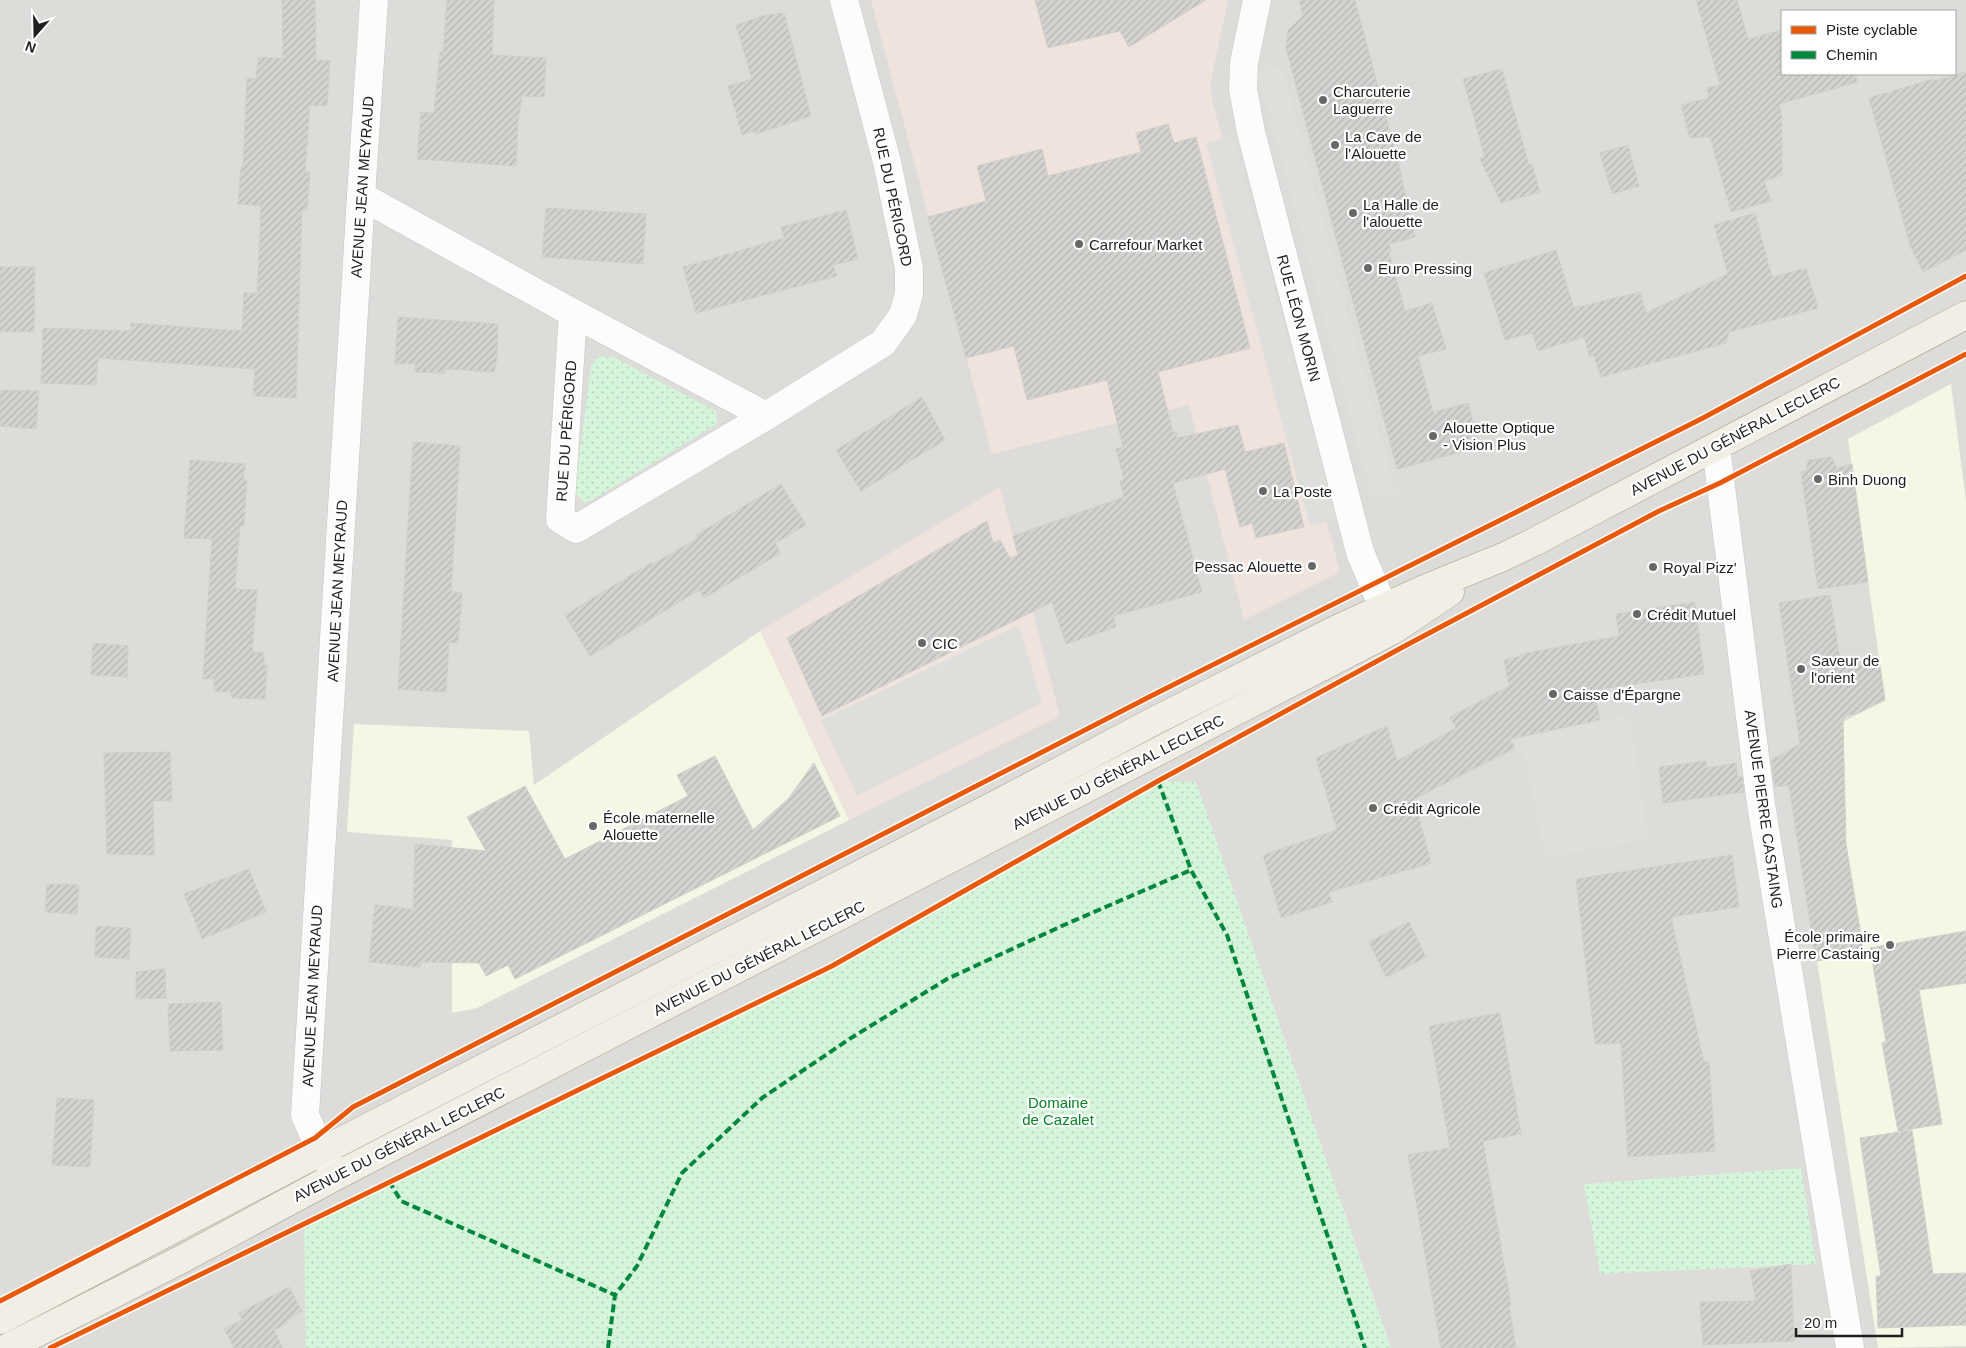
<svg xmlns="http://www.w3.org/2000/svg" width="1966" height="1348" font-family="Helvetica,sans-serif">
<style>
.residential{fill:#dddcd9;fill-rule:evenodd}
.commercial{fill:#f0e3dd}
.education{fill:#f4f7e4}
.park{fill:url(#park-dots)}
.parking{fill:#dededb}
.building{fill:url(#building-hatch);stroke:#d1cfc9}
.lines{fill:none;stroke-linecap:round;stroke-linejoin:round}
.minor-casing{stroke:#c6c6c4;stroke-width:29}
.primary-casing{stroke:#a49f84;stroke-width:29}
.minor{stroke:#fcfcfc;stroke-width:28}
.primary{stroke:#f1eee5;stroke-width:28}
.quiet{stroke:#00873e;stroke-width:4;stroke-dasharray:8 4;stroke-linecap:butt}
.cycleway-casing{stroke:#fff;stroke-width:8}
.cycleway{stroke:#e8590c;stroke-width:5}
.poi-dot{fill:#676765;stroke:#fff;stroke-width:2}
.labels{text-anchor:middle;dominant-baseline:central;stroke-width:4.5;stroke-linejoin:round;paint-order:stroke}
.poi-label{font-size:15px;fill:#1f1f1f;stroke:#fff;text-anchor:start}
.street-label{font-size:15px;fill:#1f1f1f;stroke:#fff}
.park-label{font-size:15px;fill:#078325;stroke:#fff}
</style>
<defs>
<pattern id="park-dots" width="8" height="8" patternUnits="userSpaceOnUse" patternTransform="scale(1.25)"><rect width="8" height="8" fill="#d5f5da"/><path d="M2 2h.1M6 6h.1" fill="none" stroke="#b6d2bb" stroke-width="1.8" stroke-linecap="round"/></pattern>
<pattern id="building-hatch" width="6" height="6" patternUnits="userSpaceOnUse" patternTransform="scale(1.25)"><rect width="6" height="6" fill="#d4d3cf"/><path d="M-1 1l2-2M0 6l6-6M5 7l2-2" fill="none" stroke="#b6b5b1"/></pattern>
</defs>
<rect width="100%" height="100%" fill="#edede8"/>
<path class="residential" d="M 0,0 L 1966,0 L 1966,1348 L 1391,1348 L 1196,783 L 1158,781 L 832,967 L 305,1223 L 306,1348 L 0,1348 ZM 1782,11 L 1955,11 L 1955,74 L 1782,74 Z"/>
<g class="commercial">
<path d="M 871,0 L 1035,0 L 1037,10 L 1074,0 L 1228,0 L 1210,85 L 1213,104 L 1288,376 L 1340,572 L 1244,620 L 1189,405 L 992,454 Z"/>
<path d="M 1000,487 L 1060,716 L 849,820 L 760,631 Z"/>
</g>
<g class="education">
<path d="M 1951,384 L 1966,502 L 1966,1346 L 1878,1348 L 1784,753 L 1885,700 L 1848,439 Z"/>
<path d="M 760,631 L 849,820 L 477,1008 L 452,1013 L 452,840 L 347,832 L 354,724 L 529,731 L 534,785 Z"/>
</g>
<g class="park">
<path d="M 598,356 L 613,357 L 716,411 L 717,424 L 592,500 L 584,503 L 575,491 L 591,367 Z"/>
<path d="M 1158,781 L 1196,782 L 1391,1348 L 306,1348 L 304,1223 L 832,967 Z"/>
<path d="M 1801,1168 L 1816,1264 L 1600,1274 L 1584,1184 Z"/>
</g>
<g class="parking">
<path d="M 1282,66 L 1396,494 L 1372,500 L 1258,72 Z"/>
<path d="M 1233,136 L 1337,519 L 1310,526 L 1206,143 Z"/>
<path d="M 1019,625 L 1042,703 L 857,796 L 821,720 Z"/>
<path d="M 1630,714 L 1648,839 L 1545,858 L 1520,737 Z"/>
</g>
<g class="building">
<path d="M 282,0 L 315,0 L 316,60 L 330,61 L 327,106 L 310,105 L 305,172 L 310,172 L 307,210 L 302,210 L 296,398 L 253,396 L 255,369 L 98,358 L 96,385 L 41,383 L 43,328 L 131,331 L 131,323 L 242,331 L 244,293 L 257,293 L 261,206 L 238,204 L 241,167 L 243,167 L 247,78 L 256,79 L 258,57 L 283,59 Z"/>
<path d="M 447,0 L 494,0 L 492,55 L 546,58 L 544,97 L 522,96 L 518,122 L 516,166 L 417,159 L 421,112 L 434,113 L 440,52 L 443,53 Z"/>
<path d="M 1035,0 L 1206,0 L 1129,47 L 1120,31 L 1048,48 Z"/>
<path d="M 1299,0 L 1355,0 L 1399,166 L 1415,237 L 1389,244 L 1391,251 L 1389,252 L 1405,311 L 1432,303 L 1446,349 L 1418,356 L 1433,412 L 1468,403 L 1480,447 L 1397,469 L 1286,48 L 1288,30 L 1303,16 Z"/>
<path d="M 1696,0 L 1737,0 L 1748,39 L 1782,30 L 1782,74 L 1856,74 L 1857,82 L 1779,104 L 1782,117 L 1782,175 L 1764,181 L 1771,201 L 1731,212 L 1710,137 L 1690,138 L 1681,105 L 1709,98 L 1707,88 L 1720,85 Z"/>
<path d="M 784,13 L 811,116 L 756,134 L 755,131 L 742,135 L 728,86 L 752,79 L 736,25 L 763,16 Z"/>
<path d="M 1502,69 L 1529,165 L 1532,164 L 1540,192 L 1501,203 L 1480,159 L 1485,157 L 1463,79 Z"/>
<path d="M 1966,72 L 1966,250 L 1923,272 L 1911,248 L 1869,98 L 1933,79 L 1934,81 Z"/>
<path d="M 1168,124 L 1174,143 L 1196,137 L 1250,348 L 1158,372 L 1173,432 L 1176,432 L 1177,438 L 1238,425 L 1245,452 L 1284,443 L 1304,527 L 1256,538 L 1252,523 L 1240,527 L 1225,469 L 1173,483 L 1202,592 L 1113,616 L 1116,627 L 1066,644 L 1052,602 L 822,716 L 787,638 L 987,521 L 993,543 L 1000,540 L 1010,558 L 1018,555 L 1013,536 L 1124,497 L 1120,481 L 1124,480 L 1116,449 L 1123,447 L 1107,380 L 1027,400 L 1014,346 L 966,358 L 928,217 L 986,201 L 977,166 L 1042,149 L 1048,176 L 1141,152 L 1136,133 Z"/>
<path d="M 1628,145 L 1639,186 L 1612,194 L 1600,153 Z"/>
<path d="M 546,208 L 646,214 L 643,264 L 542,257 Z"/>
<path d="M 846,210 L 858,259 L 833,265 L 837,276 L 696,313 L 683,267 L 784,238 L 781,227 Z"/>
<path d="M 1755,213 L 1772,277 L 1806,268 L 1818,308 L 1729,332 L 1726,343 L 1601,377 L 1594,356 L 1590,357 L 1584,337 L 1538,351 L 1532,333 L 1505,340 L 1484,273 L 1556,250 L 1574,308 L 1640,292 L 1646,313 L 1728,274 L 1714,225 Z"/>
<path d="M 0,267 L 35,267 L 34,332 L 0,332 Z"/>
<path d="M 398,317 L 498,324 L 497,358 L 494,372 L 445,369 L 445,373 L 415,372 L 416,364 L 395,364 Z"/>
<path d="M 0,390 L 39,391 L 36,429 L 0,426 Z"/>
<path d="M 922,397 L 945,440 L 861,491 L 836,450 Z"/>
<path d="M 413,442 L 460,446 L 451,592 L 462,593 L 458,643 L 449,642 L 446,692 L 398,689 Z"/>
<path d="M 1831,457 L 1837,468 L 1852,464 L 1868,582 L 1818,589 L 1801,472 L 1806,471 L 1808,460 Z"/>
<path d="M 190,460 L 245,464 L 243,480 L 247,480 L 245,510 L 244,526 L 240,526 L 235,589 L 257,590 L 252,652 L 264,653 L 264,665 L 267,665 L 265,699 L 232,698 L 231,692 L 214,691 L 214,679 L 203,679 L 212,539 L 184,538 Z"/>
<path d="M 781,484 L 806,525 L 775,543 L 781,553 L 704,598 L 699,590 L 590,656 L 565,615 L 651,563 L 653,564 L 698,538 L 696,535 Z"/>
<path d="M 1830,595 L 1841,667 L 1879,659 L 1885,700 L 1858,713 L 1844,716 L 1843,721 L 1846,844 L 1864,954 L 1816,961 L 1789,785 L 1775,787 L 1771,760 L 1800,744 L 1779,603 Z"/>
<path d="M 1695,602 L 1704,674 L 1594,690 L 1600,720 L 1510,739 L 1515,748 L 1414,799 L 1431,863 L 1329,892 L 1332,902 L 1281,918 L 1263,855 L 1337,830 L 1316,758 L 1387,726 L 1397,761 L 1456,728 L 1450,717 L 1509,686 L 1504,660 L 1521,656 L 1521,654 L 1619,636 L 1616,614 Z"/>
<path d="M 93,643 L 128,646 L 127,677 L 91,675 Z"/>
<path d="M 170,752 L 172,801 L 153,801 L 154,855 L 107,854 L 104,753 Z"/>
<path d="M 715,756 L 753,830 L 788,799 L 814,763 L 840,816 L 515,979 L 508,965 L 486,976 L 479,963 L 421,962 L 420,967 L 369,962 L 375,905 L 413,909 L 415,844 L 486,851 L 467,817 L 525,786 L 565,859 L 688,796 L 677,775 Z"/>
<path d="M 1706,761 L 1707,768 L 1736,763 L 1738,778 L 1742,776 L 1744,792 L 1663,803 L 1659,767 Z"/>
<path d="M 1732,855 L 1739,907 L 1671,917 L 1704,1062 L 1709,1061 L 1715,1151 L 1628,1157 L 1621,1043 L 1595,1044 L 1576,879 Z"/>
<path d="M 249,869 L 266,912 L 202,939 L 184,894 Z"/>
<path d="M 47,884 L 79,885 L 77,914 L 45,912 Z"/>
<path d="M 1409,922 L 1426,957 L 1386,977 L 1369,942 Z"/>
<path d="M 96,926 L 131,928 L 129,959 L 95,957 Z"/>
<path d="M 1966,931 L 1966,983 L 1919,990 L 1942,1124 L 1898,1131 L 1882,1043 L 1886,1042 L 1870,948 Z"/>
<path d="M 165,969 L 166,998 L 136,999 L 136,972 Z"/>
<path d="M 221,1002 L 223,1050 L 170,1051 L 168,1004 Z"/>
<path d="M 1500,1013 L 1521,1134 L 1483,1141 L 1511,1305 L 1509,1305 L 1516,1348 L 1441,1348 L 1408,1155 L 1450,1148 L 1429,1026 Z"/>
<path d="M 57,1098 L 94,1100 L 90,1167 L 52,1165 Z"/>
<path d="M 1912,1130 L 1933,1274 L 1966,1273 L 1966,1325 L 1878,1328 L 1876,1276 L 1881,1276 L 1860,1138 Z"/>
<path d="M 1791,1264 L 1794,1341 L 1703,1345 L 1700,1302 L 1756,1301 L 1750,1271 Z"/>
<path d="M 289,1287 L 302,1311 L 287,1320 L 288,1323 L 274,1330 L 283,1348 L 234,1348 L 224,1329 L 242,1320 L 239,1313 Z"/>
</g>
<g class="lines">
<g class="minor-casing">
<g id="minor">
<path d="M 1257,0 L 1244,63 L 1243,89 L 1251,132 L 1360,552 L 1392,628"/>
<path d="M 361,196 L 573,313 L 766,416 L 883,343 L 903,315 L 909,294 L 909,268 L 887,162 L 844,0"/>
<path d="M 573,313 L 560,519 L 576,529 L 766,416"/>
<path d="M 1716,447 L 1761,804 L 1850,1348"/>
<path d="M 334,1172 L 315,1138 L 305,1115 L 361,196 L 374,0"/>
</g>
</g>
<g class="primary-casing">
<g id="primary">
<path d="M 0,1320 L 322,1151 L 999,803 L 1156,720 L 1331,632 L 1422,590 L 1503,557 L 1534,542 L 1966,315"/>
<path d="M 7,1348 L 182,1259 L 336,1176 L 1331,662 L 1393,630 L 1450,592"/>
</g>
</g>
<use href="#minor" class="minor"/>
<use href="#primary" class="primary"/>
<g class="quiet">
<path d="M 1158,781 L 1191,870 L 1227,935 L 1365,1348"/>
<path d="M 389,1181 L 401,1201 L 615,1295"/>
<path d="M 608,1348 L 615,1295 L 637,1266 L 682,1173 L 762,1098 L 851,1038 L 947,979 L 1064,925 L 1191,870"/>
</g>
<g class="cycleway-casing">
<g id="cycleway">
<path d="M 0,1301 L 315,1138 L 353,1107 L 1151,696 L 1703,418 L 1966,276"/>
<path d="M 50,1348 L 832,966 L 1158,781 L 1401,648 L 1659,511 L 1720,483 L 1966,354"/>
</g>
</g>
<use href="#cycleway" class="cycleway"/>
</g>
<g class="poi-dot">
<circle cx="1323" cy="100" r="5"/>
<circle cx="1335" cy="145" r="5"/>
<circle cx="1353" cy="213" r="5"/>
<circle cx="1079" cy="244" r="5"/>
<circle cx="1368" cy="268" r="5"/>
<circle cx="1433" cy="436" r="5"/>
<circle cx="1818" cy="479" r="5"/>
<circle cx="1263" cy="491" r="5"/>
<circle cx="1312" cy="566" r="5"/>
<circle cx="1653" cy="567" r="5"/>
<circle cx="1637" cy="614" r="5"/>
<circle cx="922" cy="643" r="5"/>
<circle cx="1801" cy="669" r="5"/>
<circle cx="1553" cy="694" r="5"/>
<circle cx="1373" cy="808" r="5"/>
<circle cx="593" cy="826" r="5"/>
<circle cx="1890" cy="945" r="5"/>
</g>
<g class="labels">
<g class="poi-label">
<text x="1333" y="91">Charcuterie<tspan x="1333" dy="17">Laguerre</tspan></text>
<text x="1345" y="136">La Cave de<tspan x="1345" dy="17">l'Alouette</tspan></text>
<text x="1363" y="204">La Halle de<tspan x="1363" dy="17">l'alouette</tspan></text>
<text x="1089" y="244">Carrefour Market</text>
<text x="1378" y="268">Euro Pressing</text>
<text x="1443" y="427">Alouette Optique<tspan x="1443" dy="17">- Vision Plus</tspan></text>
<text x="1828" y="479">Binh Duong</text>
<text x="1273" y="491">La Poste</text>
<text x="1302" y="566" text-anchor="end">Pessac Alouette</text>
<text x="1663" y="567">Royal Pizz'</text>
<text x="1647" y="614">Crédit Mutuel</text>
<text x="932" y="643">CIC</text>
<text x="1811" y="660">Saveur de<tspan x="1811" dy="17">l'orient</tspan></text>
<text x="1563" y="694">Caisse d'Épargne</text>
<text x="1383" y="808">Crédit Agricole</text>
<text x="603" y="817">École maternelle<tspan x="603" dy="17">Alouette</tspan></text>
<text x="1880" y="936" text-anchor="end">École primaire<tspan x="1880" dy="17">Pierre Castaing</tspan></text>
</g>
<g class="street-label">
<text transform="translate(362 187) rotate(-86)">AVENUE JEAN MEYRAUD</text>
<text transform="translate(893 197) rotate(78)">RUE DU PÉRIGORD</text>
<text transform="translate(1299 318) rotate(75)">RUE LÉON MORIN</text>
<text transform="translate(566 431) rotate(-86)">RUE DU PÉRIGORD</text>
<text transform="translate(1735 436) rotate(-28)">AVENUE DU GÉNÉRAL LECLERC</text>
<text transform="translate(337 591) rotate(-87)">AVENUE JEAN MEYRAUD</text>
<text transform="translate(1118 772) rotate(-27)">AVENUE DU GÉNÉRAL LECLERC</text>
<text transform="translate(1764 809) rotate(82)">AVENUE PIERRE CASTAING</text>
<text transform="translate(759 958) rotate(-27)">AVENUE DU GÉNÉRAL LECLERC</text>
<text transform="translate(312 996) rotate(-87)">AVENUE JEAN MEYRAUD</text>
<text transform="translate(399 1144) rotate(-27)">AVENUE DU GÉNÉRAL LECLERC</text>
</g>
<g class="park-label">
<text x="1058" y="1102">Domaine<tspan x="1058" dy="17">de Cazalet</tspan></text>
</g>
</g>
<rect x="1781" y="10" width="175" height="65" fill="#ffffff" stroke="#a5a5a5"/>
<rect x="1791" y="26" width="25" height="8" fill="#e8590c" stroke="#a5a5a5"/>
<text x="1826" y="35" font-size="15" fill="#1f1f1f">Piste cyclable</text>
<rect x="1791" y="51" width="25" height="8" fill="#00873e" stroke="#a5a5a5"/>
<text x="1826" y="60" font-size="15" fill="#1f1f1f">Chemin</text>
<g transform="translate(35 35) rotate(200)" stroke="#ffffff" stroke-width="4" paint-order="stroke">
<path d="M0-4L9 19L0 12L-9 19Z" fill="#1f1f1f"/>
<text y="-8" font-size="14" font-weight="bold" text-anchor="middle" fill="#1f1f1f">N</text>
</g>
<path d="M1796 1328v8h106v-8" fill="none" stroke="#1f1f1f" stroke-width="2.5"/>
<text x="1804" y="1328" font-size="15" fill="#1f1f1f" stroke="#ffffff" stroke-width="4" paint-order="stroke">20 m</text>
</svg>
